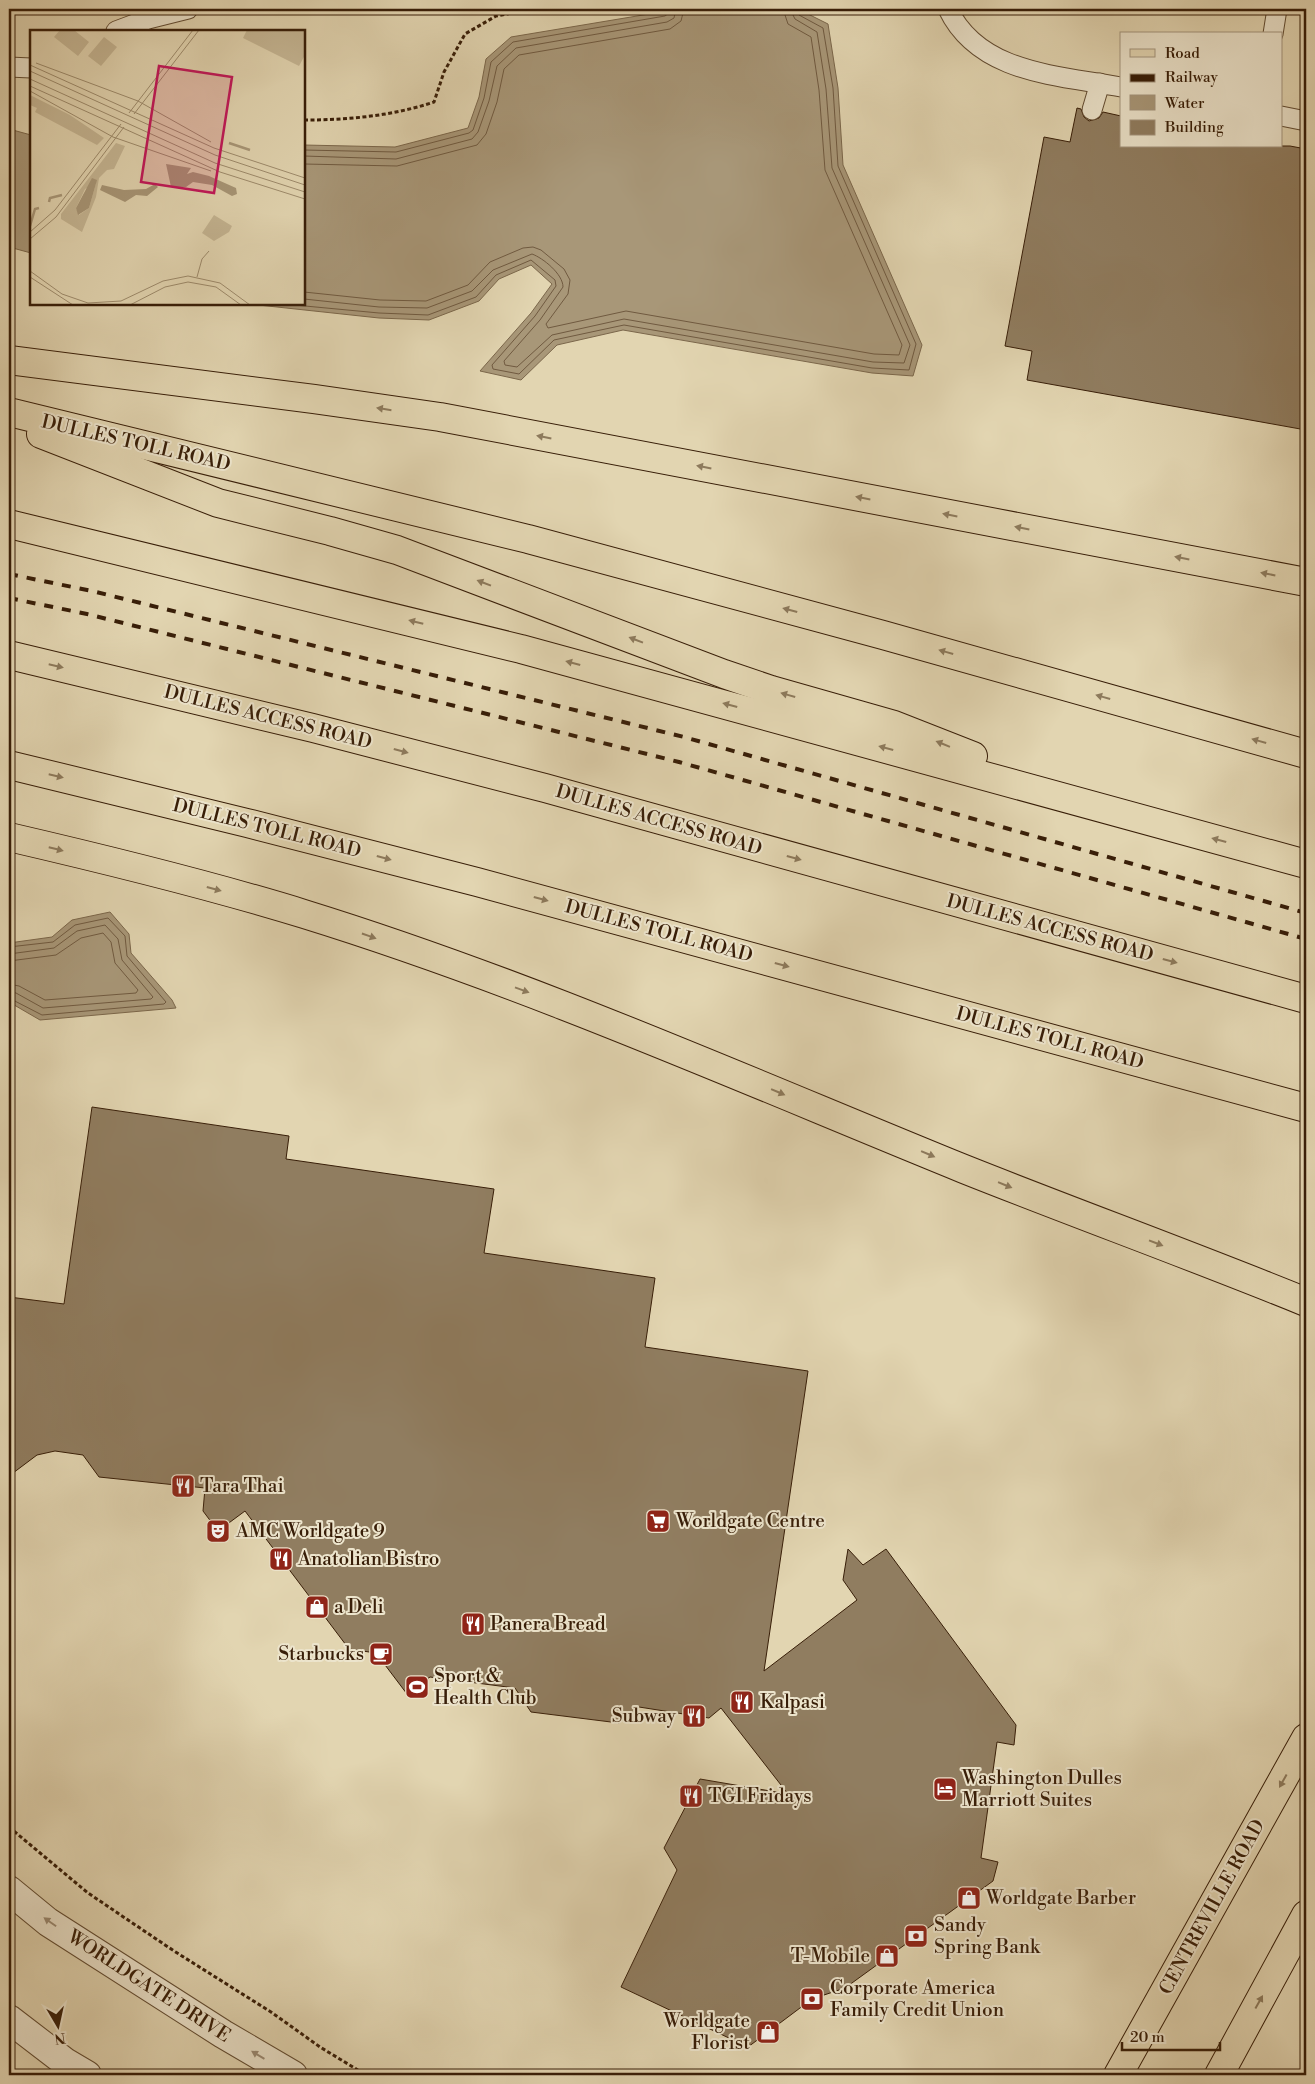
<svg xmlns="http://www.w3.org/2000/svg" width="1315" height="2084" font-family="'Libre Bodoni',serif">
<style>
.water{fill:#a89778;stroke:#7b674b}
.lines{fill:none;stroke-linecap:round;stroke-linejoin:round}
.shore{stroke:#705a40;stroke-width:1}
.building{fill:#907d60;stroke:#381e08}
.service-casing{stroke:#624c32;stroke-width:21}
.tertiary-casing{stroke:#624c32;stroke-width:30}
.primary-casing{stroke:#381e08;stroke-width:30}
.motorway-casing{stroke:#381e08;stroke-width:30}
.path{stroke:#381e08;stroke-width:3;stroke-dasharray:4 2.5;stroke-linecap:butt}
.service{stroke:#ece4cc;stroke-width:19}
.tertiary{stroke:#ece4cc;stroke-width:28}
.primary{stroke:#e2d5b1;stroke-width:28}
.motorway{stroke:#e2d5b1;stroke-width:28}
.rail{stroke:#381e08;stroke-width:4;stroke-dasharray:9 9;stroke-linecap:butt}
.oneway{fill:#8d7a5c}
.oneway2{fill:#9b8b74}
.labels{text-anchor:middle;dominant-baseline:central;stroke-width:4;stroke-linejoin:round;paint-order:stroke}
.street-label{font-size:19px;fill:#381e08;stroke:#ece4cc}
.poi-label{font-size:19px;fill:#381e08;stroke:#ece4cc;text-anchor:start}
.inset-river{fill:none;stroke:#a89778;stroke-width:2.5}
.inset-road{fill:none;stroke:#9e8c6d;stroke-width:1}
.view{fill:#c2185b;fill-opacity:0.15;stroke:#c2185b;stroke-width:2.5}
.inset-edge{fill:none;stroke:#381e08;stroke-width:2.5}
</style>
<rect width="100%" height="100%" fill="#e2d5b1"/>
<filter id="stains"><feTurbulence type="fractalNoise" baseFrequency=".004" numOctaves="4"/><feColorMatrix values="0 0 0 0 .2 0 0 0 0 .09 0 0 0 0 .02 0 0 0 .5 -.17"/></filter>
<radialGradient id="worn" r=".72"><stop offset=".6" stop-color="#630" stop-opacity="0"/><stop offset="1" stop-color="#630" stop-opacity=".3"/></radialGradient>
<g class="water">
<path d="M 679,9 L 798,9 L 828,24 L 838,88 L 843,165 L 922,345 L 913,376 L 872,373 L 623,330 L 557,345 L 521,380 L 480,371 L 531,313 L 552,284 L 531,265 L 499,279 L 479,301 L 429,320 L 379,318 L 249,304 L 304,304 L 304,145 L 395,147 L 468,128 L 479,97 L 486,59 L 511,37 Z"/>
<path d="M 9,129 L 31,135 L 31,253 L 9,247 Z"/>
<path d="M 110,912 L 129,934 L 131,953 L 172,1000 L 176,1008 L 40,1020 L 9,1002 L 9,943 L 52,937 L 72,920 Z"/>
</g>
<g class="lines">
<g class="shore">
<path d="M 304,150 L 396,152 L 469,133 L 473,130 L 484,98 L 491,62 L 513,42 L 665,16 L 669,13 L 670,9"/>
<path d="M 304,156 L 396,159 L 472,139 L 478,132 L 489,101 L 497,66 L 516,48 L 667,22 L 674,18 L 676,9"/>
<path d="M 304,164 L 397,166 L 477,145 L 486,134 L 497,102 L 504,69 L 519,55 L 670,29 L 681,21 L 684,9"/>
<path d="M 304,292 L 380,300 L 426,301 L 468,285 L 490,262 L 523,248 L 533,247 L 541,250 L 564,269 L 570,280 L 568,294 L 546,324 L 548,328 L 626,311 L 874,354 L 899,355 L 902,345 L 825,170 L 819,90 L 811,37 L 788,24 L 783,9"/>
<path d="M 304,299 L 379,307 L 427,308 L 472,291 L 493,270 L 532,254 C 543,258 563,274 563,287 L 540,320 L 504,361 L 505,365 L 517,367 L 552,335 L 624,319 L 873,362 L 904,363 L 910,345 L 832,168 L 826,89 L 817,32 L 795,19 L 790,9"/>
<path d="M 284,304 L 379,313 L 428,315 L 476,297 L 496,275 L 531,260 L 555,280 L 556,286 L 535,316 L 492,365 L 493,369 L 519,374 L 554,340 L 624,325 L 872,368 L 909,370 L 916,344 L 838,166 L 833,88 L 823,28 L 799,15 L 797,9"/>
<path d="M 9,947 L 53,942 L 75,925 L 108,918 L 125,936 L 127,956 L 166,1002 L 164,1004 L 42,1015 L 9,998"/>
<path d="M 9,954 L 54,948 L 77,931 L 105,925 L 118,939 L 122,960 L 153,997 L 151,999 L 43,1008 L 16,993 L 9,991"/>
<path d="M 9,961 L 56,955 L 81,938 L 103,933 L 111,942 L 115,963 L 138,990 L 136,993 L 45,1000 L 19,986 L 9,984"/>
</g>
</g>
<g class="building">
<path d="M 1077,108 L 1081,109 L 1084,117 L 1089,121 L 1099,118 L 1103,112 L 1121,116 L 1121,146 L 1290,146 L 1306,149 L 1306,430 L 1027,380 L 1032,351 L 1005,346 L 1044,137 L 1070,142 Z"/>
<path d="M 92,1107 L 289,1136 L 286,1159 L 494,1189 L 484,1253 L 655,1278 L 645,1347 L 808,1371 L 764,1671 L 857,1600 L 843,1580 L 848,1549 L 863,1565 L 886,1549 L 1016,1725 L 1014,1745 L 997,1742 L 981,1858 L 998,1862 L 993,1881 L 845,1988 L 812,1999 L 748,2047 L 621,1987 L 677,1870 L 664,1848 L 700,1779 L 788,1794 L 721,1708 L 709,1718 L 639,1707 L 619,1723 L 531,1712 L 515,1688 L 430,1677 L 407,1694 L 376,1653 L 349,1649 L 245,1511 L 218,1531 L 203,1511 L 205,1488 L 99,1477 L 83,1455 L 55,1451 L 37,1455 L 9,1476 L 9,1297 L 64,1304 Z"/>
</g>
<g class="lines">
<g class="service-casing">
<g id="service">
<path d="M 948,9 C 979,74 1058,75 1121,87"/>
<path d="M 116,31 L 148,19 L 188,9"/>
<path d="M 1273,34 L 1277,9"/>
<path d="M 9,67 L 31,68"/>
<path d="M 1092,110 L 1100,83"/>
<path d="M 1281,116 L 1306,121"/>
</g>
</g>
<g class="tertiary-casing">
<g id="tertiary">
<path d="M 9,1890 L 48,1922 L 223,2034 L 293,2075"/>
<path d="M 9,2019 L 65,2062 L 87,2075"/>
</g>
</g>
<g class="primary-casing">
<g id="primary">
<path d="M 1118,2075 L 1306,1738"/>
<path d="M 1219,2075 L 1306,1915"/>
</g>
</g>
<g class="motorway-casing">
<g id="motorway">
<path d="M 9,360 L 314,399 L 440,417 L 1306,582"/>
<path d="M 9,412 L 528,539 L 883,635 L 1306,754"/>
<path d="M 41,434 L 218,503 L 330,531 L 397,550 L 724,674 L 771,690 L 894,725 L 973,756"/>
<path d="M 9,524 L 521,649 L 1306,864"/>
<path d="M 9,655 L 313,728 L 545,788 L 1306,999"/>
<path d="M 9,765 L 247,823 L 477,882 L 1306,1108"/>
<path d="M 9,837 C 108,860 207,884 304,914 C 530,984 745,1080 964,1169 C 1077,1214 1193,1256 1306,1302"/>
</g>
</g>
<g class="path">
<path d="M 304,120 C 348,120 392,116 434,102 L 444,72 L 465,34 L 496,16 L 533,9"/>
<path d="M 9,1827 L 88,1893 L 174,1951 L 271,2012 L 320,2047 L 366,2075"/>
</g>
<use href="#service" class="service"/>
<use href="#tertiary" class="tertiary"/>
<use href="#primary" class="primary"/>
<use href="#motorway" class="motorway"/>
<g class="rail">
<path d="M 9,574 L 92,591 L 684,737 L 1306,913"/>
<path d="M 9,598 L 87,614 L 679,762 L 1306,939"/>
</g>
</g>
<defs><path id="oneway-solid" d="M-6-.8H1V-3.2L6.5 0L1 3.2V.8H-6Z" transform="scale(1.25)"/></defs>
<g class="oneway">
<use href="#oneway-solid" transform="translate(384 409) rotate(-171)"/>
<use href="#oneway-solid" transform="translate(544 437) rotate(-169)"/>
<use href="#oneway-solid" transform="translate(704 467) rotate(-169)"/>
<use href="#oneway-solid" transform="translate(863 498) rotate(-169)"/>
<use href="#oneway-solid" transform="translate(950 515) rotate(-169)"/>
<use href="#oneway-solid" transform="translate(1022 528) rotate(-169)"/>
<use href="#oneway-solid" transform="translate(1182 558) rotate(-169)"/>
<use href="#oneway-solid" transform="translate(1268 574) rotate(-169)"/>
<use href="#oneway-solid" transform="translate(484 583) rotate(-159)"/>
<use href="#oneway-solid" transform="translate(790 610) rotate(-165)"/>
<use href="#oneway-solid" transform="translate(416 622) rotate(-166)"/>
<use href="#oneway-solid" transform="translate(636 640) rotate(-159)"/>
<use href="#oneway-solid" transform="translate(946 652) rotate(-164)"/>
<use href="#oneway-solid" transform="translate(573 663) rotate(-165)"/>
<use href="#oneway-solid" transform="translate(56 666) rotate(13)"/>
<use href="#oneway-solid" transform="translate(788 695) rotate(-164)"/>
<use href="#oneway-solid" transform="translate(1103 697) rotate(-164)"/>
<use href="#oneway-solid" transform="translate(730 705) rotate(-165)"/>
<use href="#oneway-solid" transform="translate(1259 741) rotate(-164)"/>
<use href="#oneway-solid" transform="translate(943 744) rotate(-158)"/>
<use href="#oneway-solid" transform="translate(886 748) rotate(-165)"/>
<use href="#oneway-solid" transform="translate(401 751) rotate(15)"/>
<use href="#oneway-solid" transform="translate(56 776) rotate(13)"/>
<use href="#oneway-solid" transform="translate(1219 840) rotate(-165)"/>
<use href="#oneway-solid" transform="translate(56 849) rotate(14)"/>
<use href="#oneway-solid" transform="translate(384 858) rotate(15)"/>
<use href="#oneway-solid" transform="translate(794 858) rotate(15)"/>
<use href="#oneway-solid" transform="translate(214 889) rotate(15)"/>
<use href="#oneway-solid" transform="translate(541 899) rotate(15)"/>
<use href="#oneway-solid" transform="translate(369 936) rotate(19)"/>
<use href="#oneway-solid" transform="translate(1170 961) rotate(15)"/>
<use href="#oneway-solid" transform="translate(782 965) rotate(15)"/>
<use href="#oneway-solid" transform="translate(522 990) rotate(20)"/>
<use href="#oneway-solid" transform="translate(778 1092) rotate(23)"/>
<use href="#oneway-solid" transform="translate(928 1154) rotate(23)"/>
<use href="#oneway-solid" transform="translate(1005 1185) rotate(22)"/>
<use href="#oneway-solid" transform="translate(1156 1243) rotate(21)"/>
<use href="#oneway-solid" transform="translate(1283 1781) rotate(119)"/>
<use href="#oneway-solid" transform="translate(1259 2002) rotate(-61)"/>
</g>
<g class="oneway2">
<use href="#oneway-solid" transform="translate(50 1922) rotate(-145)"/>
<use href="#oneway-solid" transform="translate(258 2055) rotate(-149)"/>
</g>
<defs>
<g id="restaurant-square" transform="scale(1.25)"><rect x="-9" y="-9" width="18" height="18" rx="4" fill="#8f2418" stroke="#ece4cc"/><path d="M-5-6h1v4h1v-4h1v4h1v-4h1v5L-1.5 .5V6h-2V.5L-5-1ZM5-6V6H3V1.5H1.5Q1.5-4 5-6Z" fill="#fff"/></g>
<g id="supermarket-square" transform="scale(1.25)"><rect x="-9" y="-9" width="18" height="18" rx="4" fill="#8f2418" stroke="#ece4cc"/><path d="M-6-5.5h2.5l.6 2H6L4.5 2H-2.5L-4.4-4H-6ZM-1.5 3.2a1.3 1.3 0 1 0 .1 0ZM3 3.2a1.3 1.3 0 1 0 .1 0Z" fill="#fff"/></g>
<g id="theatre-square" transform="scale(1.25)"><rect x="-9" y="-9" width="18" height="18" rx="4" fill="#8f2418" stroke="#ece4cc"/><path d="M-5-5.5Q0-4 5-5.5V0Q5 5 0 6Q-5 5-5 0ZM-3.3-2.5H-1v1.5H-3.3ZM1-2.5H3.3v1.5H1ZM-2.8 1Q0 5.5 2.8 1Z" fill="#fff"/></g>
<g id="shop-square" transform="scale(1.25)"><rect x="-9" y="-9" width="18" height="18" rx="4" fill="#8f2418" stroke="#ece4cc"/><path d="M-5-2.5h2.3a2.7 3.5 0 0 1 5.4 0H5L5.5 6h-11ZM-1.5-2.5h3a1.5 2.3 0 0 0-3 0Z" fill="#fff"/></g>
<g id="cafe-square" transform="scale(1.25)"><rect x="-9" y="-9" width="18" height="18" rx="4" fill="#8f2418" stroke="#ece4cc"/><path d="M-5.5-4.5H6V0H3Q3 3.5 0 3.5H-2.5Q-5.5 3.5-5.5 0ZM3-3.2v2h1.7v-2ZM-6 4.5H4V6H-6Z" fill="#fff"/></g>
<g id="stadium-square" transform="scale(1.25)"><rect x="-9" y="-9" width="18" height="18" rx="4" fill="#8f2418" stroke="#ece4cc"/><path d="M0-5a6.5 5 0 1 0 0 10a6.5 5 0 1 0 0-10ZM-3.5-1.8h7v3.6h-7Z" fill="#fff"/></g>
<g id="hotel-square" transform="scale(1.25)"><rect x="-9" y="-9" width="18" height="18" rx="4" fill="#8f2418" stroke="#ece4cc"/><path d="M-6-4.5h1.5V1H6V5H4.5V3h-9V5H-6ZM-4 0a1.8 1.8 0 1 1 3.6 0ZM.5 0V-2.5h3Q6-2.5 6 0Z" fill="#fff"/></g>
<g id="bank-square" transform="scale(1.25)"><rect x="-9" y="-9" width="18" height="18" rx="4" fill="#8f2418" stroke="#ece4cc"/><path d="M-6-4H6V4H-6ZM0-2.3a2.3 2.3 0 1 0 0 4.6a2.3 2.3 0 1 0 0-4.6Z" fill="#fff"/></g>
</defs>
<g fill-rule="evenodd">
<use href="#restaurant-square" x="183" y="1486"/>
<use href="#supermarket-square" x="658" y="1521"/>
<use href="#theatre-square" x="218" y="1531"/>
<use href="#restaurant-square" x="281" y="1559"/>
<use href="#shop-square" x="317" y="1607"/>
<use href="#restaurant-square" x="473" y="1624"/>
<use href="#cafe-square" x="381" y="1654"/>
<use href="#stadium-square" x="417" y="1687"/>
<use href="#restaurant-square" x="742" y="1702"/>
<use href="#restaurant-square" x="694" y="1716"/>
<use href="#hotel-square" x="945" y="1789"/>
<use href="#restaurant-square" x="691" y="1796"/>
<use href="#shop-square" x="969" y="1898"/>
<use href="#bank-square" x="916" y="1936"/>
<use href="#shop-square" x="887" y="1956"/>
<use href="#bank-square" x="812" y="1999"/>
<use href="#shop-square" x="768" y="2032"/>
</g>
<g class="labels">
<g class="street-label">
<text transform="translate(136 443) rotate(13)">DULLES TOLL ROAD</text>
<text transform="translate(268 717) rotate(14)">DULLES ACCESS ROAD</text>
<text transform="translate(659 820) rotate(16)">DULLES ACCESS ROAD</text>
<text transform="translate(267 828) rotate(14)">DULLES TOLL ROAD</text>
<text transform="translate(1050 928) rotate(15)">DULLES ACCESS ROAD</text>
<text transform="translate(659 931) rotate(15)">DULLES TOLL ROAD</text>
<text transform="translate(1050 1038) rotate(15)">DULLES TOLL ROAD</text>
<text transform="translate(1212 1907) rotate(-61)">CENTREVILLE ROAD</text>
<text transform="translate(149 1986) rotate(33)">WORLDGATE DRIVE</text>
</g>
<g class="poi-label">
<text x="200" y="1486">Tara Thai</text>
<text x="676" y="1521">Worldgate Centre</text>
<text x="236" y="1531">AMC Worldgate 9</text>
<text x="298" y="1559">Anatolian Bistro</text>
<text x="334" y="1607">a Deli</text>
<text x="490" y="1624">Panera Bread</text>
<text x="364" y="1654" text-anchor="end">Starbucks</text>
<text x="434" y="1676">Sport &amp;<tspan x="434" dy="22">Health Club</tspan></text>
<text x="760" y="1702">Kalpasi</text>
<text x="676" y="1716" text-anchor="end">Subway</text>
<text x="962" y="1778">Washington Dulles<tspan x="962" dy="22">Marriott Suites</tspan></text>
<text x="708" y="1796">TGI Fridays</text>
<text x="986" y="1898">Worldgate Barber</text>
<text x="934" y="1925">Sandy<tspan x="934" dy="22">Spring Bank</tspan></text>
<text x="870" y="1956" text-anchor="end">T-Mobile</text>
<text x="830" y="1988">Corporate America<tspan x="830" dy="22">Family Credit Union</tspan></text>
<text x="750" y="2021" text-anchor="end">Worldgate<tspan x="750" dy="22">Florist</tspan></text>
</g>
</g>
<g transform="translate(30 30)">
<rect width="275" height="275" fill="#e2d5b1"/>
<path d="M 30,0 L 44,0 L 59,12 L 48,26 L 24,7 ZM 217,0 L 275,1 L 275,25 L 269,36 L 213,8 ZM 74,7 L 87,17 L 71,36 L 58,26 ZM 0,65 L 40,85 L 74,108 L 67,115 L 5,82 L 7,78 L 0,75 ZM 86,113 L 95,116 L 84,139 L 77,140 L 69,148 L 66,167 L 52,202 L 31,189 L 31,184 ZM 66,153 L 59,178 L 49,185 L 46,178 L 55,159 ZM 184,185 L 202,196 L 199,202 L 184,211 L 172,203 Z" fill="#c5b694" fill-rule="evenodd"/>
<path d="M 136,134 L 161,138 L 157,144 L 163,142 L 179,146 L 206,158 L 207,164 L 202,166 L 182,155 L 163,152 L 156,157 L 141,157 ZM 62,148 L 67,150 L 59,178 L 48,185 L 46,178 ZM 125,154 L 128,157 L 117,166 L 106,165 L 95,172 L 70,160 L 72,155 L 94,160 L 116,159 Z" fill="#a89778"/>
<path class="inset-river" d="M 199,113 L 220,120M 19,172 L 20,168 L 32,165M 0,196 L 5,179 L 9,178"/>
<path class="inset-road" d="M 6,33 L 108,71 L 181,112M 0,35 L 184,118 L 275,148M 0,41 L 185,125 L 275,155M 0,49 L 185,133 L 275,162M 0,56 L 190,142 L 275,169M 0,61 L 83,107 L 181,141M 99,83 L 163,0M 104,84 L 169,0M 0,202 L 25,180 L 91,94M 0,209 L 26,187 L 94,97M 0,241 L 32,264 L 58,273 L 91,271 L 133,251 L 158,246 L 190,253 L 220,275M 0,247 L 43,275M 167,247 L 172,229 L 179,221M 100,275 L 135,257 L 158,252 L 186,257 L 211,275"/>
<path class="view" d="M 129,36 L 202,47 L 184,163 L 111,152 Z"/>
<rect width="275" height="275" class="inset-edge"/>
</g>
<rect width="1315" height="2084" fill="none" stroke="#e2d5b1" stroke-width="30"/>
<rect x="10" y="10" width="1295" height="2064" fill="none" stroke="#381e08" stroke-width="2.5"/>
<rect x="15" y="15" width="1285" height="2054" fill="none" stroke="#381e08"/>
<rect x="1120" y="32" width="162" height="115" fill="#ece4cc" stroke="#a4957e"/>
<rect x="1130" y="49" width="25" height="8" fill="#e2d5b1" stroke="#a4957e"/>
<text x="1165" y="58" font-size="15" fill="#381e08">Road</text>
<rect x="1130" y="74" width="25" height="8" fill="#381e08" stroke="#a4957e"/>
<text x="1165" y="82" font-size="15" fill="#381e08">Railway</text>
<rect x="1130" y="95" width="25" height="15" fill="#a89778" stroke="#a4957e"/>
<text x="1165" y="108" font-size="15" fill="#381e08">Water</text>
<rect x="1130" y="120" width="25" height="15" fill="#907d60" stroke="#a4957e"/>
<text x="1165" y="132" font-size="15" fill="#381e08">Building</text>
<g transform="translate(58 2026) rotate(171)" stroke="#ece4cc" stroke-width="4" paint-order="stroke">
<path d="M0-4L9 19L0 12L-9 19Z" fill="#381e08"/>
<text y="-8" font-size="14" font-weight="bold" text-anchor="middle" fill="#381e08">N</text>
</g>
<path d="M1122 2042v8h98v-8" fill="none" stroke="#381e08" stroke-width="2.5"/>
<text x="1130" y="2042" font-size="15" fill="#381e08" stroke="#ece4cc" stroke-width="4" paint-order="stroke">20 m</text>
<rect width="100%" height="100%" filter="url(#stains)"/>
<rect width="100%" height="100%" fill="url(#worn)"/>
</svg>
